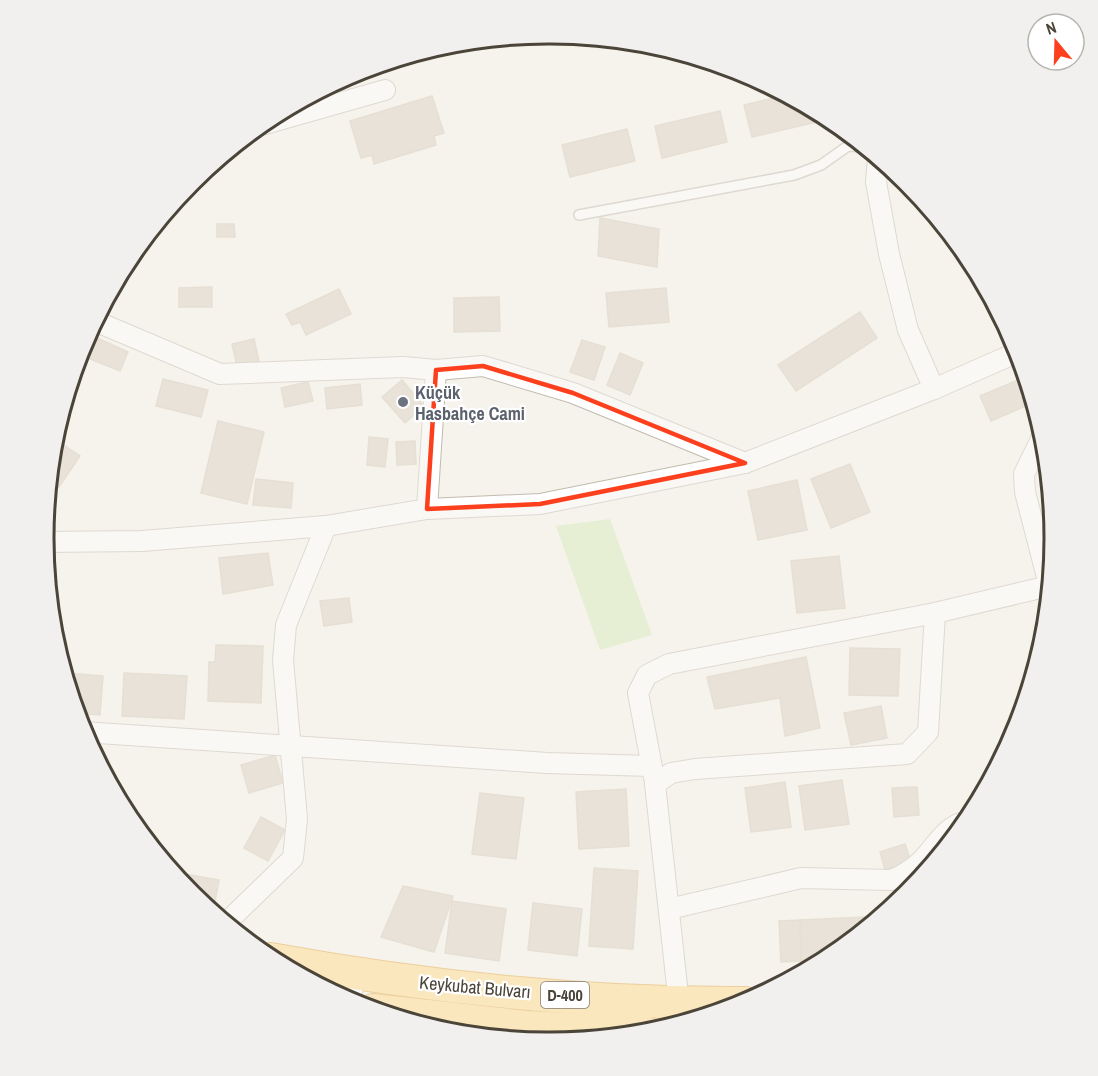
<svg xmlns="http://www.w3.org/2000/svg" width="1098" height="1076" font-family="'Archivo Narrow',sans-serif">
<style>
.green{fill:#d2eab5}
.building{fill:#d8cfc1;stroke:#d3c7b4;stroke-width:1.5}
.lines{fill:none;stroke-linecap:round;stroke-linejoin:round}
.service-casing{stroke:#c2bbae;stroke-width:12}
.minor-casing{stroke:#c2bbae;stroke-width:22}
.trunk-casing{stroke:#e0a43c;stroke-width:34}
.service{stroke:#fff;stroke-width:9}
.minor{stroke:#fff;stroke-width:20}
.trunk{stroke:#ffd985;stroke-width:32}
.marked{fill:none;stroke:#fc3f1d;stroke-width:4.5;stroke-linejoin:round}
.worship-dot{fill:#6b7280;stroke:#fff;stroke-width:2}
.labels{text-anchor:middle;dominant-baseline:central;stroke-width:4.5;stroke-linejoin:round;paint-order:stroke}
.shield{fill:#fff;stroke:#817c74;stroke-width:1.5}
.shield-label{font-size:16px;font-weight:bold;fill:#4b4439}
.worship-label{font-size:18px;font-weight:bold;fill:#5b616d;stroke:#fff;text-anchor:start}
.street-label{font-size:18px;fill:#4b4439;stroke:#fff}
.rim{fill:none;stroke:#4b4439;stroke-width:3}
</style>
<rect width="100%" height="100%" fill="#f6f3ec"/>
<path class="green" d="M 610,519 L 652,635 L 600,650 L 556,526 Z"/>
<g class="building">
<path d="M 786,95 L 814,110 L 817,122 L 752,137 L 744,105 Z"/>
<path d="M 432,96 L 444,133 L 434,136 L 436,145 L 374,164 L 372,155 L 361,158 L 350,121 Z"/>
<path d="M 720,111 L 727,142 L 662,158 L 655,126 Z"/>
<path d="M 627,129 L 635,161 L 570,177 L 562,145 Z"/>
<path d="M 600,218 L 659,229 L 657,267 L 598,256 Z"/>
<path d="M 217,224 L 234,224 L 235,237 L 217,237 Z"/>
<path d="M 212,287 L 212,307 L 179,307 L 179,288 Z"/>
<path d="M 666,288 L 669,322 L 609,327 L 606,293 Z"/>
<path d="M 339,289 L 351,314 L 306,335 L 300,322 L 292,325 L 286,314 Z"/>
<path d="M 499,297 L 500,331 L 454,332 L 454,298 Z"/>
<path d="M 860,312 L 877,338 L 796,391 L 778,365 Z"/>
<path d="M 97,338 L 128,352 L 120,371 L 88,358 Z"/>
<path d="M 254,339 L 259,361 L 237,366 L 232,344 Z"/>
<path d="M 582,340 L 605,347 L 594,380 L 570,372 Z"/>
<path d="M 620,353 L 643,363 L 630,395 L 607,385 Z"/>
<path d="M 1025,377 L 1033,403 L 991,421 L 980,396 Z"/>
<path d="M 163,379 L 208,390 L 201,417 L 156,406 Z"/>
<path d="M 402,380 L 424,406 L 405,423 L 382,397 Z"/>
<path d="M 308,382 L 313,401 L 285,407 L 281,388 Z"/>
<path d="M 360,384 L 362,405 L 327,409 L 325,388 Z"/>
<path d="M 218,421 L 264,432 L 247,504 L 201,493 Z"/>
<path d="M 369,437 L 388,439 L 385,467 L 367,465 Z"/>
<path d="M 415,441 L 416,464 L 397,465 L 396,442 Z"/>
<path d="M 59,442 L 80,456 L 59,487 L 50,481 L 53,451 Z"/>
<path d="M 850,464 L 870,512 L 831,528 L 811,479 Z"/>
<path d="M 256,479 L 293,483 L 291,508 L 253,505 Z"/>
<path d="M 797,480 L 807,530 L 758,540 L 748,491 Z"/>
<path d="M 268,553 L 273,585 L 223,594 L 219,558 Z"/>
<path d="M 839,556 L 845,608 L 797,613 L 791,561 Z"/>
<path d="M 349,598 L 352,622 L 324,626 L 320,601 Z"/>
<path d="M 216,645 L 263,646 L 261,703 L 208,701 L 209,662 L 215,662 Z"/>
<path d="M 850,648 L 900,649 L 898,696 L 849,695 Z"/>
<path d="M 806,657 L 820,728 L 785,736 L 780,698 L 715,709 L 707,677 Z"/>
<path d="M 65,673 L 103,676 L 100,715 L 77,713 Z"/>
<path d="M 124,673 L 187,676 L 184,719 L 122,716 Z"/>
<path d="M 881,706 L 887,738 L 851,745 L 844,713 Z"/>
<path d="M 275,755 L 283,783 L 249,793 L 241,765 Z"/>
<path d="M 842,780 L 849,824 L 805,830 L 799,786 Z"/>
<path d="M 785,782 L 791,827 L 751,832 L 745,788 Z"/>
<path d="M 917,787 L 919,815 L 894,817 L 892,788 Z"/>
<path d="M 626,789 L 629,846 L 579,849 L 576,792 Z"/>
<path d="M 480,793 L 524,798 L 516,859 L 472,854 Z"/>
<path d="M 261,817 L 285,830 L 268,861 L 244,848 Z"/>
<path d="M 905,844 L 911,862 L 885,870 L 880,852 Z"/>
<path d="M 594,868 L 638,871 L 633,949 L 589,946 Z"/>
<path d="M 185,874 L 219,880 L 213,912 L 183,884 Z"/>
<path d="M 917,881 L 906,895 L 900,900 L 897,885 Z"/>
<path d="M 403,886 L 453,896 L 434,952 L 381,937 Z"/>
<path d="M 452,901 L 506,909 L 499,961 L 445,953 Z"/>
<path d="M 533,903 L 582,909 L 577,956 L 528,950 Z"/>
<path d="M 865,917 L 865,929 L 829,958 L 801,961 L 800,920 Z"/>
<path d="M 800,920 L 801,961 L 781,962 L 779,921 Z"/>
</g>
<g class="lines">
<g class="service-casing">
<path id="service" d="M 579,215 L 794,175 L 821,165 L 848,146 L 865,147"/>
</g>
<g class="minor-casing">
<g id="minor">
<path d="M 258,126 L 385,90"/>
<path d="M 878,157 L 876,182 L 889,254 L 908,330 L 934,389"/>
<path d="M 95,321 L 220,374 L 403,367 L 436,370 L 427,509"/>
<path d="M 436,370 L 483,366 L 573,393 L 745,463"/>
<path d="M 1043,435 L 1024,474 L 1025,492 L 1049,585"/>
<path d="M 44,542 L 142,541 L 326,526 L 427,509 L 540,504 L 745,463 L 934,389 L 1018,352"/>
<path d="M 83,732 L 547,763 L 651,766"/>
<path d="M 654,778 L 638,693 L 647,675 L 669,664 L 935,613 L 1049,586"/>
<path d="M 669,909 L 801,878 L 891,880 C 903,876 911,870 920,862 C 933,850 947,823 966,822"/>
<path d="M 226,923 L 293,858 L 297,819 L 283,660 L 286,625 L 326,526"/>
<path d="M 350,1001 L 356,974"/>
<path d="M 679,1004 L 655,784 L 671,773 L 695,769 L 907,754 L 928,732 L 935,613"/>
</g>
</g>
<g class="trunk-casing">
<g id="trunk">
<path d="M 270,959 C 425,987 587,1004 745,1003"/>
<path d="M 373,1010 L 526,1027 L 647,1033"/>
</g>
</g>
<use href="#service" class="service"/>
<use href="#minor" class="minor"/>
<use href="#trunk" class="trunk"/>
</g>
<path d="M0 0H1098V1076H0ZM 483,366 L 573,393 L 745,463 L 540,504 L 427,509 L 436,370 Z" fill="#f6f3ec" fill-opacity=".55" fill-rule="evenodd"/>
<path class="marked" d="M 483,366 L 573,393 L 745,463 L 540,504 L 427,509 L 436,370 Z"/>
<circle class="worship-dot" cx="403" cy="402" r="6"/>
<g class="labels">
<rect class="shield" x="541" y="982" width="48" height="26" rx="4.5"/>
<g class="shield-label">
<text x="565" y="995">D-400</text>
</g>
<g class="worship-label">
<text x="415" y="392">Küçük<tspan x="415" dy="21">Hasbahçe Cami</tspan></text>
</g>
<g class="street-label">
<text transform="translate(475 987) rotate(5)">Keykubat Bulvarı</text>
</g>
</g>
<path d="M0 0H1098V1076H0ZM548 44H550A494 494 0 0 1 1044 538V538A494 494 0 0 1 550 1032H548A494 494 0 0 1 54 538V538A494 494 0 0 1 548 44Z" fill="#f1f0ef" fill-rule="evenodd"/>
<path class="rim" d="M548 44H550A494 494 0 0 1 1044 538V538A494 494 0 0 1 550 1032H548A494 494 0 0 1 54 538V538A494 494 0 0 1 548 44Z"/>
<g transform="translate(1056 42) rotate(341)"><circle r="28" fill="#ffffff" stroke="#b7b4b0" stroke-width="1.5"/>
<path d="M0-4.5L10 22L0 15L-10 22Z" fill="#fc3f1d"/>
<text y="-9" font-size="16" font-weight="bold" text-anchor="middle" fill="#4b4439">N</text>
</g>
</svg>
